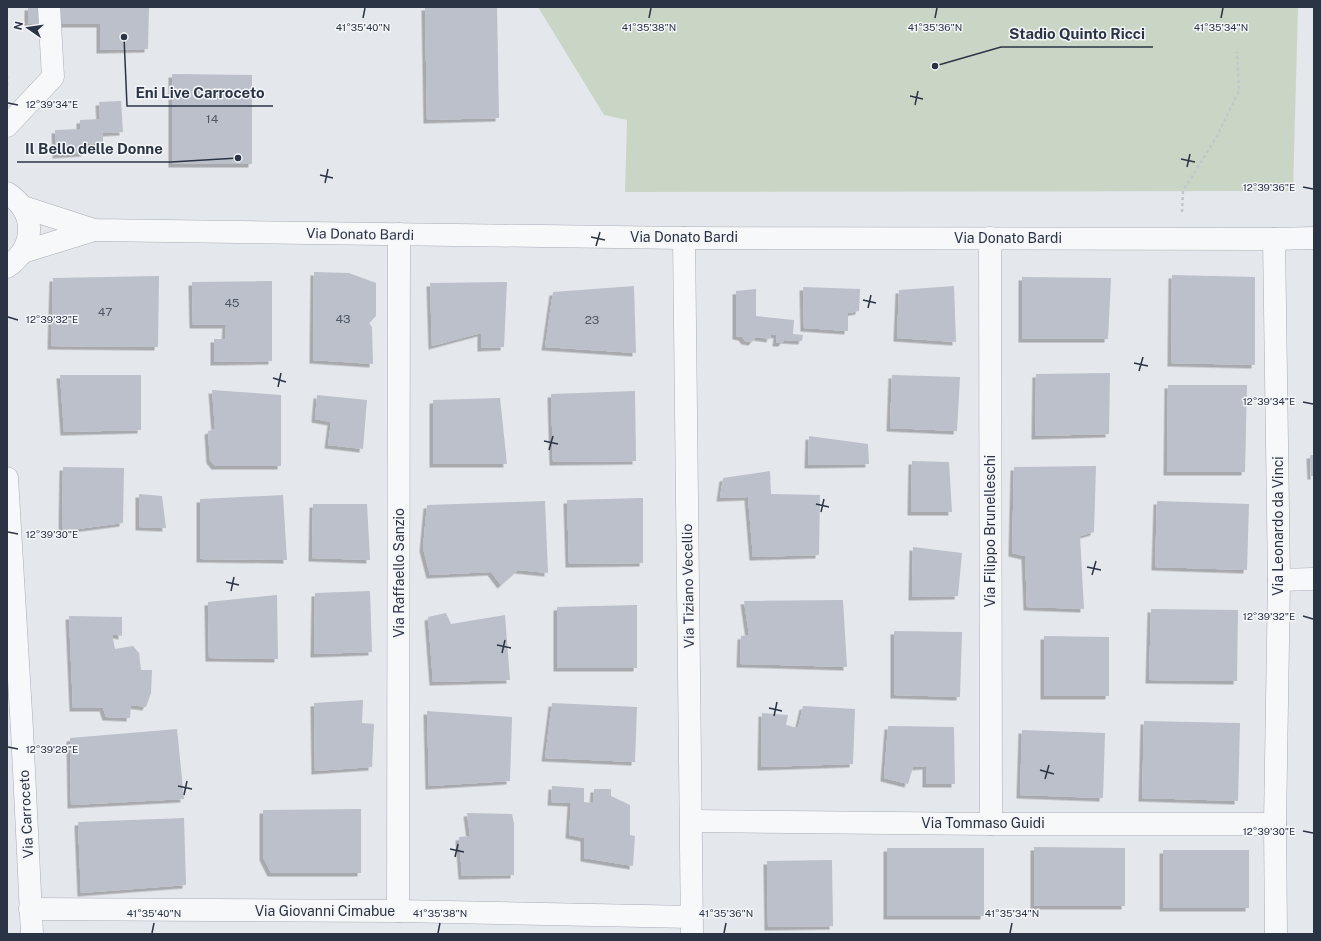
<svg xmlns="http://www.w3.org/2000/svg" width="1321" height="941" font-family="'Public Sans',sans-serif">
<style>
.green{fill:#c9d6c5}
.building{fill:#bbc0ca;filter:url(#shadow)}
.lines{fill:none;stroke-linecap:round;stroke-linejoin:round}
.minor-casing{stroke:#a9aeb7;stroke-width:23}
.path{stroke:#c2c5cb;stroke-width:2.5;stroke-dasharray:3 3;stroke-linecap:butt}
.minor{stroke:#f7f8fa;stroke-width:22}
.ticks{fill:none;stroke:#2b3445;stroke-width:1.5}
.labels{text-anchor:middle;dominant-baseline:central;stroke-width:3;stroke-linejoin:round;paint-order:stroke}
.number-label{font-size:12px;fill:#4f5766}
.street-label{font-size:14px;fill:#2b3445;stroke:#f4f6f9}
.ticks-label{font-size:10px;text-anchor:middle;fill:#2b3445;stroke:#f4f6f9;stroke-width:3;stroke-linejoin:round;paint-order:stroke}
.leader{fill:none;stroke:#2b3445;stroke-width:1.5}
.callout-dot{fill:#2b3445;stroke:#f4f6f9;stroke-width:1.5}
.callout-label{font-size:15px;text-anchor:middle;font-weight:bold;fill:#2b3445;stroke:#f4f6f9;stroke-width:3;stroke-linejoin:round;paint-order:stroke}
</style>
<defs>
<filter id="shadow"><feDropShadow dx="-3.5" dy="3.5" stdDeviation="0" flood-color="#0004"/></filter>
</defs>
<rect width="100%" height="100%" fill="#e4e7ec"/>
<path class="green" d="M 538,7 L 1298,7 L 1293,191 L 625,192 L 627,120 L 604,115 Z"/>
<g class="building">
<path d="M 28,7 L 149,7 L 148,49 L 100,50 L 100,24 L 28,24 Z"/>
<path d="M 425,7 L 497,7 L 499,118 L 427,120 Z"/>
<path d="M 172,74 L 252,75 L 252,164 L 172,164 Z"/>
<path d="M 121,101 L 123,132 L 103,133 L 103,143 L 85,144 L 85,153 L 56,155 L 55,130 L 80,129 L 80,120 L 100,119 L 99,102 Z"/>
<path d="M 314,272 L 349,273 L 376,283 L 376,316 L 369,323 L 372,327 L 373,364 L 313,360 Z"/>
<path d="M 1172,275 L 1255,277 L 1255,365 L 1171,363 Z"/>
<path d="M 159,276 L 158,347 L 51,346 L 53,278 Z"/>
<path d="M 1022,277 L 1111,278 L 1108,339 L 1022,339 Z"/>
<path d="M 272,281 L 272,361 L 214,362 L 214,339 L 225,339 L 226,325 L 193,325 L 192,282 Z"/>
<path d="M 507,282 L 504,347 L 481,348 L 481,333 L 432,346 L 430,283 Z"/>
<path d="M 634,286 L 636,353 L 545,347 L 553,292 Z"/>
<path d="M 954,286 L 956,342 L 897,338 L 899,290 Z"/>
<path d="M 803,287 L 860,289 L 859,311 L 848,313 L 848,331 L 804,328 Z"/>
<path d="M 756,289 L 756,316 L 794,320 L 793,334 L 803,335 L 802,341 L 784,340 L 782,343 L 776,343 L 777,335 L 771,334 L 770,339 L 756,337 L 752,342 L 745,341 L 742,337 L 736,336 L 736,291 Z"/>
<path d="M 1110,373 L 1109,434 L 1035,436 L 1036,374 Z"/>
<path d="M 60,375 L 141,375 L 141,430 L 64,432 Z"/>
<path d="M 892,375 L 960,377 L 957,431 L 890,428 Z"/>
<path d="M 1168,385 L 1247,385 L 1245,472 L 1167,472 Z"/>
<path d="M 212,390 L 281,395 L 281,466 L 215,466 L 210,460 L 208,431 L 215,429 Z"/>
<path d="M 635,391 L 636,461 L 553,462 L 551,394 Z"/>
<path d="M 317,395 L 367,400 L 363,449 L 328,445 L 331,422 L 315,419 Z"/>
<path d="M 500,398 L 507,464 L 433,464 L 433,400 Z"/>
<path d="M 809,436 L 868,444 L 869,464 L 808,465 Z"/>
<path d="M 1310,455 L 1314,455 L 1314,476 L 1311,476 Z"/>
<path d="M 912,461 L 949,462 L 952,512 L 911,512 Z"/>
<path d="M 1096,466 L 1094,532 L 1080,536 L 1084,609 L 1027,607 L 1025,556 L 1012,553 L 1014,467 Z"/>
<path d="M 63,467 L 124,468 L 123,523 L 62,531 Z"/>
<path d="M 770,471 L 771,494 L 820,495 L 819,555 L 753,557 L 748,497 L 720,498 L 723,478 Z"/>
<path d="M 139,494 L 162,496 L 166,528 L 139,527 Z"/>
<path d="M 283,495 L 287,560 L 200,559 L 200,499 Z"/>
<path d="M 643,498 L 643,563 L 569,564 L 567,500 Z"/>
<path d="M 545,501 L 548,573 L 518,570 L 501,585 L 491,572 L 430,575 L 423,548 L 427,505 Z"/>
<path d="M 1157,501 L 1249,504 L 1247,570 L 1155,567 Z"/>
<path d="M 313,504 L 367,504 L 370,560 L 312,558 Z"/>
<path d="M 913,547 L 962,553 L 958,596 L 912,597 Z"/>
<path d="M 370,591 L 372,652 L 314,654 L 315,593 Z"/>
<path d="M 277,595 L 278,659 L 209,658 L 208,602 Z"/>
<path d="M 843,600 L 847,667 L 740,664 L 741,636 L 749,635 L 744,601 Z"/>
<path d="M 637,605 L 637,668 L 557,668 L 557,607 Z"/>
<path d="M 1151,609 L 1238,610 L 1237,681 L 1149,680 Z"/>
<path d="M 446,613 L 451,624 L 505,615 L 510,680 L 433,682 L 428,617 Z"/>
<path d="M 69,616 L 122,617 L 122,636 L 112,634 L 115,649 L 133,646 L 139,653 L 141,670 L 152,670 L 151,693 L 146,707 L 131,705 L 130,718 L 106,717 L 103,708 L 73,708 Z"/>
<path d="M 894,631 L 962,632 L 960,697 L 894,695 Z"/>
<path d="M 1044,636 L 1109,637 L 1109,696 L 1044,696 Z"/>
<path d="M 363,700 L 362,723 L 374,724 L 372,767 L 315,771 L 314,703 Z"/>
<path d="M 552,703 L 637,707 L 635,762 L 545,758 Z"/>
<path d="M 803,706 L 855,709 L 853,764 L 761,767 L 762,713 L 788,715 L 786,725 L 798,728 Z"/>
<path d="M 427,711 L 512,717 L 510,781 L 429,786 Z"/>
<path d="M 1144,721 L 1240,723 L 1238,801 L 1142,798 Z"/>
<path d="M 888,726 L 954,727 L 955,784 L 926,784 L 926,766 L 913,767 L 908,784 L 884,778 Z"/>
<path d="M 177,729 L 184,799 L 71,805 L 70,738 Z"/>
<path d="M 1022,730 L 1105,733 L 1103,798 L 1020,795 Z"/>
<path d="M 552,786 L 584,788 L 584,802 L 593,803 L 594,789 L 611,789 L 611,796 L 630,805 L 630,835 L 635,836 L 633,866 L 584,858 L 584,838 L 569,835 L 571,803 L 551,802 Z"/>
<path d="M 361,809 L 361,873 L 271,873 L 263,857 L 263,810 Z"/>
<path d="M 467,813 L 512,814 L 514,824 L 514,875 L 462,876 L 459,837 L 470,836 Z"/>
<path d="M 184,818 L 186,885 L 81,893 L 78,822 Z"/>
<path d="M 1034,847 L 1125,848 L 1125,906 L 1034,906 Z"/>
<rect x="887" y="848" width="97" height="68"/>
<rect x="1163" y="850" width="86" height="58"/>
<path d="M 832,860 L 833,926 L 768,927 L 767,861 Z"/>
</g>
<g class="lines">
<g class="minor-casing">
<g id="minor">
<path d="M 7,126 L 53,77 L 49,7"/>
<path d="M 7,193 C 37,212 36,247 7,267"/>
<path d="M 23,207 L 94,230 L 684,238 L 1274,239 L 1314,238"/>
<path d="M 684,238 L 692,934"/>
<path d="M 990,238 L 991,824"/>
<path d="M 1274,239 L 1279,580 L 1275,824 L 1276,934"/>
<path d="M 23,252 L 94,230"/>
<path d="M 7,478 L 22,730 L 32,934"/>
<path d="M 1279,580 L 1314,579"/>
<path d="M 691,821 L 991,824 L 1275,824"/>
<path d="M 30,909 L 398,911 L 692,917"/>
<path d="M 398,911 L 399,234"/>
</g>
</g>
<g class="path">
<path d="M 7,76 L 7,85"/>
<path d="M 1182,212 L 1183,191 L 1217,136 L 1239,91 L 1237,52"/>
</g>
<use href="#minor" class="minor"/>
</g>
<path class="ticks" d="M 363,18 L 365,8M 649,18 L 651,8M 935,18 L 937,8M 1221,18 L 1223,8M 910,96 L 923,99M 8,103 L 18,105M 915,105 L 918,91M 1181,159 L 1195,162M 1187,167 L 1190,154M 320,175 L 333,178M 325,183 L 328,169M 1303,187 L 1313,189M 591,237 L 605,240M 596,246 L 600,232M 863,300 L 876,303M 868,308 L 871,295M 8,317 L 18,320M 1134,363 L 1148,366M 1139,371 L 1143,357M 273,378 L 286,382M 278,387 L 281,373M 1303,402 L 1313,404M 544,441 L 558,444M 549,450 L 553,436M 816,504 L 829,507M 821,512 L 824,499M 8,532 L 18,534M 1087,567 L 1101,570M 1092,575 L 1096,561M 226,582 L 239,585M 231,591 L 234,577M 1303,616 L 1313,619M 497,645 L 511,648M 502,653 L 505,640M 769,708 L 782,711M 774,716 L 777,702M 8,747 L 18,749M 1040,770 L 1054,774M 1045,779 L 1049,765M 178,786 L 192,789M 184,795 L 187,781M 1303,831 L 1313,833M 450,849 L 464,852M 455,857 L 458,844M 152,933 L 154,923M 438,933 L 440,923M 724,933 L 726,923M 1010,933 L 1012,923"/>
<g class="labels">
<g class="number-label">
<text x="212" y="119">14</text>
<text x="232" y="303">45</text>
<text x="105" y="312">47</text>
<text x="343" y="319">43</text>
<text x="592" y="320">23</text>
</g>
<g class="street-label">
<text transform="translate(360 234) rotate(1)">Via Donato Bardi</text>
<text x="684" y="237">Via Donato Bardi</text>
<text x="1008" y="238">Via Donato Bardi</text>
<text transform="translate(1278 526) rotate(-90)">Via Leonardo da Vinci</text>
<text transform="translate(990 531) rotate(-90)">Via Filippo Brunelleschi</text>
<text transform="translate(399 573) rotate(-90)">Via Raffaello Sanzio</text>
<text transform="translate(688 586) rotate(-91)">Via Tiziano Vecellio</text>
<text transform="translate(26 814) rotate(-93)">Via Carroceto</text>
<text x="983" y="823">Via Tommaso Guidi</text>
<text x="325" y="911">Via Giovanni Cimabue</text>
</g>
</g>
<g class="ticks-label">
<text x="363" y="31">41°35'40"N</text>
<text x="649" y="31">41°35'38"N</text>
<text x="935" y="31">41°35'36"N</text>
<text x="1221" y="31">41°35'34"N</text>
<text x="52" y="108">12°39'34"E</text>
<text x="1269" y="191">12°39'36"E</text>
<text x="52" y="323">12°39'32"E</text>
<text x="1269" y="405">12°39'34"E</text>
<text x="52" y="538">12°39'30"E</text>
<text x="1269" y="620">12°39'32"E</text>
<text x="52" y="753">12°39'28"E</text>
<text x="1269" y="835">12°39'30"E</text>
<text x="154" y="917">41°35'40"N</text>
<text x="440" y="917">41°35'38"N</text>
<text x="726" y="917">41°35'36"N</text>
<text x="1012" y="917">41°35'34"N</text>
</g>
<path class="leader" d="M935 66L1001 47H1153M124 37L127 106H273M238 158L171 162H17"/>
<g class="callout-dot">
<circle cx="935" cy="66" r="4"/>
<circle cx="124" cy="37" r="4"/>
<circle cx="238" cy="158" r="4"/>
</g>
<g class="callout-label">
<text x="1077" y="39">Stadio Quinto Ricci</text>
<text x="200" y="98">Eni Live Carroceto</text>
<text x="94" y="154">Il Bello delle Donne</text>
</g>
<rect width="1321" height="941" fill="none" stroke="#2b3445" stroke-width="16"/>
<g transform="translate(28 28) rotate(283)" stroke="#f4f6f9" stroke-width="3" paint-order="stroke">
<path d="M0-3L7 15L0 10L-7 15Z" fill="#2b3445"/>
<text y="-6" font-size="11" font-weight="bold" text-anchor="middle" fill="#2b3445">N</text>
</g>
</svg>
